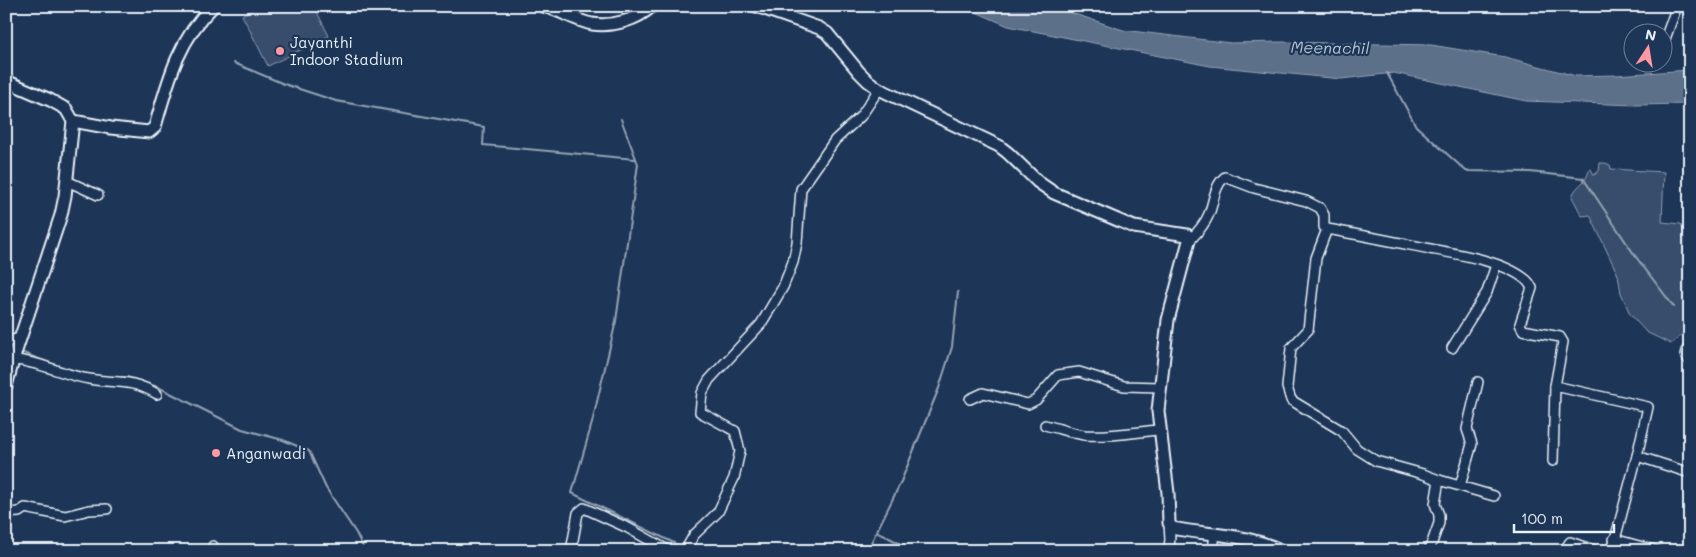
<svg xmlns="http://www.w3.org/2000/svg" width="1696" height="557" font-family="Mali,sans-serif">
<style>
.green{fill:#374d6c;stroke:#909fb2}
.water{fill:#5d7089;stroke:#95a4b5}
.lines{fill:none;stroke-linecap:round;stroke-linejoin:round}
.stream{stroke:#95a4b5;stroke-width:2}
.minor-casing{stroke:#e8f1f8;stroke-width:12}
.major-casing{stroke:#e8f1f8;stroke-width:15}
.minor{stroke:#1d3557;stroke-width:9}
.major{stroke:#1d3557;stroke-width:11}
.poi-dot{fill:#ff9aa2;stroke:#1d3557;stroke-width:2}
.labels{text-anchor:middle;dominant-baseline:central;stroke-width:4.5;stroke-linejoin:round;paint-order:stroke}
.poi-label{font-size:15px;fill:#e8f1f8;stroke:#1d3557;text-anchor:start}
.water-label{font-size:16px;font-style:italic;fill:#b7c4d1;stroke:#1d3557}
</style>
<rect width="100%" height="100%" fill="#1d3557"/>
<filter id="ink" filterUnits="userSpaceOnUse"><feTurbulence type="fractalNoise" baseFrequency=".02" numOctaves="2"/><feDisplacementMap in="SourceGraphic" scale="10" xChannelSelector="R" yChannelSelector="G"/><feConvolveMatrix kernelMatrix="1 2 1 2 8 2 1 2 1" color-interpolation-filters="sRGB"/></filter>
<g filter="url(#ink)">
<g class="green">
<path d="M 259,6 L 314,6 L 329,36 L 268,66 L 242,15 Z"/>
<path d="M 1600,163 L 1605,163 L 1610,165 L 1611,169 L 1664,172 L 1662,222 L 1681,224 L 1690,246 L 1690,328 L 1671,344 L 1646,332 L 1630,314 L 1621,293 L 1618,275 L 1590,215 L 1582,216 L 1572,197 C 1575,185 1586,185 1589,170 L 1591,169 L 1594,175 L 1599,171 Z"/>
</g>
<path class="water" d="M 962,6 L 1051,6 L 1123,30 L 1231,43 L 1283,42 L 1431,45 L 1505,57 L 1576,76 L 1616,75 L 1690,70 L 1690,104 L 1635,105 L 1526,101 L 1394,73 L 1341,79 L 1210,66 L 1008,26 Z"/>
<g class="lines">
<g class="stream">
<path d="M 234,63 L 284,84 L 336,101 L 484,127 L 483,145 L 635,159"/>
<path d="M 1387,73 L 1416,126 L 1466,171 L 1530,172 L 1583,178 L 1636,257 L 1674,307"/>
<path d="M 621,119 L 638,164 L 616,321 L 592,423 L 572,493 L 674,543 L 681,550"/>
<path d="M 6,348 L 12,349"/>
<path d="M 21,352 L 59,367"/>
<path d="M 104,377 L 127,377 L 158,387 L 242,429 L 283,440 L 309,451 L 326,488 L 356,533 L 365,551"/>
<path d="M 876,531 L 914,551"/>
<path d="M 867,551 L 900,484 L 939,388 L 952,347 L 958,292"/>
</g>
<g class="minor-casing">
<g id="minor">
<path d="M 1665,39 L 1677,6"/>
<path d="M 67,181 L 98,195"/>
<path d="M 1327,229 L 1316,258 L 1308,330 L 1291,348 L 1287,387 L 1291,400 L 1342,431 L 1357,449 L 1376,461 L 1423,474 L 1439,480 L 1435,504 L 1439,515 L 1439,523 L 1429,551"/>
<path d="M 1190,240 C 1197,233 1205,224 1209,214 C 1214,202 1214,186 1225,177 L 1254,188 L 1306,201 L 1320,208 L 1324,215 L 1324,227 L 1327,229 C 1361,235 1395,242 1430,249 C 1458,254 1503,261 1525,279 C 1528,281 1530,284 1532,288 L 1520,324 L 1523,330 L 1560,337 L 1563,342 L 1555,386 L 1553,461"/>
<path d="M 6,342 L 20,338"/>
<path d="M 1690,346 L 1686,351 L 1685,355 L 1690,361"/>
<path d="M 1452,348 L 1487,292 L 1496,265"/>
<path d="M 13,360 C 39,361 63,375 89,379 C 117,384 130,378 157,394"/>
<path d="M 1555,386 L 1648,407 L 1637,456 L 1612,551"/>
<path d="M 970,399 L 983,393 L 1028,404 L 1036,400 L 1058,375 L 1079,372 L 1124,386 L 1160,387"/>
<path d="M 1045,425 C 1058,428 1071,433 1084,435 C 1109,437 1135,432 1159,430"/>
<path d="M 1637,456 L 1690,473"/>
<path d="M 1439,480 L 1494,496"/>
<path d="M 1460,486 L 1472,444 L 1467,429 L 1478,382"/>
<path d="M 6,513 L 19,512 L 25,508 L 65,516 L 89,510 L 107,509"/>
<path d="M 1614,539 L 1657,551"/>
<path d="M 213,546 L 213,551"/>
<path d="M 571,551 L 578,513 L 584,508 L 628,528 L 669,551"/>
<path d="M 685,551 L 694,535 L 718,512 L 734,478 L 740,451 L 735,431 L 700,412 L 702,393 L 709,380 L 761,324 L 783,287 L 793,262 L 797,243 L 801,189 L 835,140 L 861,116 L 879,89"/>
<path d="M 1168,551 L 1170,540 L 1169,523"/>
<path d="M 1213,551 L 1215,533"/>
<path d="M 1564,551 L 1570,542 L 1596,551"/>
</g>
</g>
<g class="major-casing">
<g id="major">
<path d="M 543,6 C 560,10 576,21 592,24 C 613,27 637,20 652,6"/>
<path d="M 756,6 L 819,28 L 827,33 L 859,72 L 868,81 L 879,89 L 999,146 L 1008,153 L 1038,182 L 1054,193 L 1134,227 L 1187,235 L 1190,237 L 1168,320 L 1158,411 L 1168,493 L 1169,523 L 1172,528 C 1211,536 1245,533 1282,551"/>
<path d="M 6,81 L 50,100 L 66,109 L 73,121 L 65,196 L 61,215 L 14,357 L 6,386"/>
<path d="M 73,121 L 111,128 L 149,132 L 155,127 C 168,81 178,40 213,6"/>
</g>
</g>
<use href="#minor" class="minor"/>
<use href="#major" class="major"/>
</g>
</g>
<g class="poi-dot">
<circle cx="280" cy="51" r="5"/>
<circle cx="216" cy="453" r="5"/>
</g>
<g class="labels">
<g class="poi-label">
<text x="290" y="42">Jayanthi<tspan x="290" dy="17">Indoor Stadium</tspan></text>
<text x="226" y="453">Anganwadi</text>
</g>
<g class="water-label">
<text transform="translate(1330 47) rotate(1)">Meenachil</text>
</g>
</g>
<rect width="1696" height="557" fill="none" stroke="#1d3557" stroke-width="25"/>
<rect x="12" y="12" width="1671" height="532" fill="none" stroke="#e8f1f8" stroke-width="2" filter="url(#ink)"/>
<g transform="translate(1648 48) rotate(12)"><circle r="24" fill="#1d3557" stroke="#6e8097"/>
<path d="M0-4L9 19L0 12L-9 19Z" fill="#ff9aa2"/>
<text y="-8" font-size="14" font-weight="bold" text-anchor="middle" fill="#e8f1f8">N</text>
</g>
<path d="M1514 524v8h100v-8" fill="none" stroke="#e8f1f8" stroke-width="2.5"/>
<text x="1521" y="524" font-size="15" fill="#e8f1f8" stroke="#1d3557" stroke-width="4" paint-order="stroke">100 m</text>
</svg>
